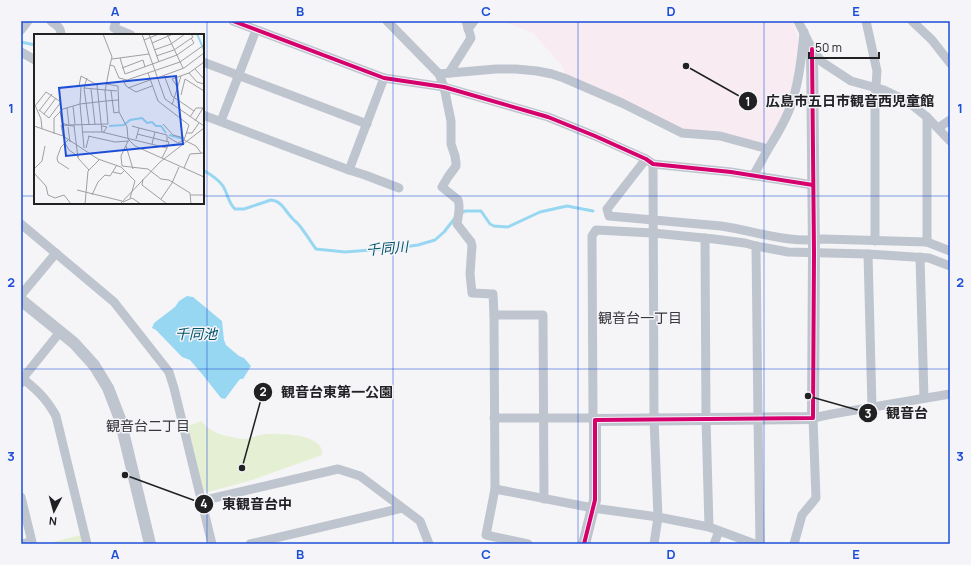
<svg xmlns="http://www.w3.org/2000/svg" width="971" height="565" font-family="Manrope,'Noto Sans JP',sans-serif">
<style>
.education{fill:#f8ebf2}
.green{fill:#e4efd4}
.water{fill:#98d7f1}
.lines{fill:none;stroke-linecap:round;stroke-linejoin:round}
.stream{stroke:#98d7f1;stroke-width:3}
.minor{stroke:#bfc5ce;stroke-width:9}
.tertiary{stroke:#bfc5ce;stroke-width:12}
.cycleway-casing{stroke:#f4f4f9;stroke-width:6}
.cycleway{stroke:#d6006c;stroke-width:4}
.grid{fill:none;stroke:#1d4ed8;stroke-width:1;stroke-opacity:0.55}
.labels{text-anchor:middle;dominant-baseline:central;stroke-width:3;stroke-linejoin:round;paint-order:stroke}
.water-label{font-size:14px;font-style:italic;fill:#00526a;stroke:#f4f4f9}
.neighbourhood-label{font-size:14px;fill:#38373c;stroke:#f4f4f9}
.inset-river{fill:none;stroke:#98d7f1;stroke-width:2}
.inset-road{fill:none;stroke:#a0a0a3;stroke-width:1}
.view{fill:#1d4ed8;fill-opacity:0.15;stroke:#1d4ed8;stroke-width:2}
.inset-edge{fill:none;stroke:#212123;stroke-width:2}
.leader{fill:none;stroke:#212123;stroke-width:1.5}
.callout-dot{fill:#212123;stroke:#f4f4f9;stroke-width:1.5}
.mark-label{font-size:12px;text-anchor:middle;font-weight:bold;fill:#fff}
.callout-label{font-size:14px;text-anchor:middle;font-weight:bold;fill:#212123;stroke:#f4f4f9;stroke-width:3;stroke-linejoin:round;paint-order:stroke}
.neatline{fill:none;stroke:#1d4ed8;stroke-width:1.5}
.grid-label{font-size:13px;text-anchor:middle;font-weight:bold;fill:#1d4ed8}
</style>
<rect width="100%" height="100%" fill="#f5f5f8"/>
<path class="education" d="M 502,21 L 792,21 L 795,27 L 798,38 L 799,44 L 794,84 L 786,109 L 771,137 L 767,142 L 764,143 L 724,134 L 685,130 L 566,75 L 562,66 L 533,33 Z"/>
<g class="green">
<path d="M 201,421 C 210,431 219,435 232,437 C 236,438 241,439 245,439 C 252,438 258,435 266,434 C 279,433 326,434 322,455 L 249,481 L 208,492 L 203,490 L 188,426 Z"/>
<path d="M 81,535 L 83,544 L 45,544 Z"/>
</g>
<path class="water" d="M 187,296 L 193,297 L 222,321 L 224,340 L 226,345 L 239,356 L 244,358 L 251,366 L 243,379 L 240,379 L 225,399 L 221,398 L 202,374 L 190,360 L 182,357 L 156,330 L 152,328 L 154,323 L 175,307 L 179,301 Z"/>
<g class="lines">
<g class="stream">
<path d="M 21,42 L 35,45"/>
<path d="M 203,170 C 210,174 218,179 223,186 C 228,194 228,203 235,209 L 244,209 L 271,200 C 282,201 285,211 292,218 C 294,221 297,222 299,225 C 305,232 310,241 316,249 L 345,252 L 396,248 L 418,245 L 435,240 L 444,232 L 455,218"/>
<path d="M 460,214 L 465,211 L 481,211 L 490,224 L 494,226 L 508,227 L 540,212 L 567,206 L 593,211"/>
</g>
<g class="minor">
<path d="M 51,21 C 57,26 61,27 61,35"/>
<path d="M 116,21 L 114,28 L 131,35"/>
<path d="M 233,21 L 384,78 L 444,87 L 548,117 L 595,136 L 646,159 L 653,164 L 731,172 L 813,185"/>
<path d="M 387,21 L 439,74 L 444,87 L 451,121 L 451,144 L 455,156 L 456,163 L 456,166 L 448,177 L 442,187 L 458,200 C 461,207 458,216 457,224 L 471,242 L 472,246 L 470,274 L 472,293 L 493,294 L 494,315"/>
<path d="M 798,21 L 812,49 L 822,62 L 851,81 L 884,90 L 907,101 L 927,117 L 950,141"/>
<path d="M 866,21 L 877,71 L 875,100 L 875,241"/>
<path d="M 912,21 L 932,40 L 950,63"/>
<path d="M 468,29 L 474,21"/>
<path d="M 21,30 L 28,21"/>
<path d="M 21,52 L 35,60"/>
<path d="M 203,62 L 367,124"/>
<path d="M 449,73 L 471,38 L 466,21"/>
<path d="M 439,74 L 496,69 L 516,69 L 537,71 L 552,74 L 564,78 L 622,103 L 682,133 L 720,136 L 768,149"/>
<path d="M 384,78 L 349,170 L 365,175 L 399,188"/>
<path d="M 203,115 L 349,170"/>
<path d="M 927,117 L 927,242"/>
<path d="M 221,121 L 256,30"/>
<path d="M 938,128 L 950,120"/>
<path d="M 646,159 L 607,209 L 609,216 L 721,226 C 755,231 789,244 823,239 L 927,242 L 950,251"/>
<path d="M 653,164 L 654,419 L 658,517 L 654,544"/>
<path d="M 753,176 C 759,166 764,156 770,146 C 778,133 786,120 791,105 C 799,84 802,55 804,32"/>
<path d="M 21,224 L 114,302 L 169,372 L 174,388 L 212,544"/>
<path d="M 705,238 L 706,419 L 709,527"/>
<path d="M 756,246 L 758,419 L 760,544"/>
<path d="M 868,254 L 872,407"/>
<path d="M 920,257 L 924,398"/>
<path d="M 21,295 L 56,253"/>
<path d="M 21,377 C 37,390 46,398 56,416 L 87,544"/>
<path d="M 21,383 L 23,378 L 60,332"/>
<path d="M 494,418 L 588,418 L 595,420 L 593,414 L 592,236 L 596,230 L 653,233 L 714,239 L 745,243 L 756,246 L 788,252 L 868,254 L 929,258 L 950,266"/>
<path d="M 495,489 L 593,508 L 658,517 L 709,527 L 755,544"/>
<path d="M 21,497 L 32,542 L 21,544"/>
<path d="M 201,501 L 338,469 L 360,476 L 420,521 L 429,544"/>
<path d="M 250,544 L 402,508"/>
<path d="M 528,544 L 486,535 L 495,489 L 494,315 L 543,315 L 544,499"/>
<path d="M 714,544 L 719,531"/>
<path d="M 794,544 L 802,515 L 816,498 L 813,418 L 832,414 L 950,394"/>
</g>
<g class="tertiary">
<path d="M 21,300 L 74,343 L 94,365 L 108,388 L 120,419 L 150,544"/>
<path d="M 584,544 L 595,500 L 595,420 L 813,418 L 814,253 L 812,49"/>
</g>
<g class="cycleway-casing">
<g id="cycleway">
<path d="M 233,21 L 384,78 L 444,87 L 548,117 L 595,136 L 646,159 L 653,164 L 731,172 L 813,185"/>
<path d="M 584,544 L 595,500 L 595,420 L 813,418 L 814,253 L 812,49"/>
</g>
</g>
<use href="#cycleway" class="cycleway"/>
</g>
<path class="grid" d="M 207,21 L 207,544M 393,21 L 393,544M 578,21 L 578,544M 764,21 L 764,544M 21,196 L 35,196M 203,196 L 950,196M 21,369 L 950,369"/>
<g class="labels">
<g class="water-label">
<text transform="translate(387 248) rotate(-5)">千同川</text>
<text x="196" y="333">千同池</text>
</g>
<g class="neighbourhood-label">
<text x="640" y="317">観音台一丁目</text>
<text x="148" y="425">観音台二丁目</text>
</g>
</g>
<g transform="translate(34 34)">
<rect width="170" height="170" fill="#f5f5f8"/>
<path class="inset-river" d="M 163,0 L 170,16M 75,92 L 90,91 L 96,86 L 108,84 L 113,89 L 118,88 L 122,92 L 127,92 L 132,99M 135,101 L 149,105"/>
<path class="inset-road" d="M 69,0 L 78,23 L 76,31M 108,0 L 131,65 L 170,92M 115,0 L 125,28M 133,0 L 149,34M 110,6 L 125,0M 118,9 L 139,0M 120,16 L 137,10 L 151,0M 122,22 L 140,16 L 159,3 L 157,0M 86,24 L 91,40 L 143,21 L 160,9 L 157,4M 78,25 L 115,20M 88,34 L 109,26 L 111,33M 161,35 L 170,45M 114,39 L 124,67 L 155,91 L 150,106 L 162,112 L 167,119M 155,39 L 163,48 L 170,50M 130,41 L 138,62 L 160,77M 53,44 L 50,54 L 55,90M 123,44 L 150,34 L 170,19M 89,46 L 92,52 L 102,58 L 118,52M 72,50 L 84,52 L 85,78 L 80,79 L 77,57M 45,52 L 47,42 L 63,51 L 68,98M 50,54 L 83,57M 94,54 L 116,46M 144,54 L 138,45 L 155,39 L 170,28M 57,55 L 61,90M 147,61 L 151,45 L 170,57M 1,71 L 7,85 L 8,95M 138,71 L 147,42M 1,72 L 12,58 L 27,68 L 15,84 L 5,76M 39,72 L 41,90M 33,74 L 35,91M 5,77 L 18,60M 26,77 L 28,89 L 34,91 L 74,90 L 72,67 L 84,66M 85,78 L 93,93 L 94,105 L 101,112 L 170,143M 10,80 L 22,64M 156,83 L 162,74 L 169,74 L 161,87M 129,90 L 139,101 L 150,104M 0,92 L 29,102 L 64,125 L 87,133 L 101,147 L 96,164M 40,92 L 44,124 L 55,136M 68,92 L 73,93 L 69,99M 98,92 L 105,94 L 102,105M 34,93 L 36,108M 105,94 L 133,101 L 133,108M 49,98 L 68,98 L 133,114 L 128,124M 152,99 L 158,99 L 165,89M 20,100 L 20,84 L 29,75 L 46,70 L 47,53M 103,100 L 135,108 L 133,114M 29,102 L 27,91 L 41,92M 54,102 L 81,108 L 95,107M 134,103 L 144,109 L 150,106M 34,106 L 27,113 L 23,124 L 24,128 L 35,135M 31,109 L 35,116 L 45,123M 118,110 L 121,98M 92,112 L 99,135M 50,114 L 46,70 L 72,67 L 71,57 L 76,31 L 80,32 L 85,44 L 93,46 L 146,28 L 170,11M 52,114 L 55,102M 88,132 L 114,135 L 127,145 L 135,146 L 156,159 L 157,170M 88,132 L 87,122 L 94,107M 150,134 L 156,120 L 170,119M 0,135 L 8,127 L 11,112M 79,138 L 87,140 L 90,137M 0,139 L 12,152 L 14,161 L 21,164 L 30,161 L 37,170M 109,145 L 108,151 L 133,170M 138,149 L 145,133M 43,156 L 88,167M 58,161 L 64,148 L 71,141 L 76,142 L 83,131M 157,161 L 170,161M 127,165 L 138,149M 89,168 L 98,164 L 107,170M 51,170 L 54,137 L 66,125M 86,170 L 126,128 L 170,94"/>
<path class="view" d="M 142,42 L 149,110 L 32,122 L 25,54 Z"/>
<rect width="170" height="170" class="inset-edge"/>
</g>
<path class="leader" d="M686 66L748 101M242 468L263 392M808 396L868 413M125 475L204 504"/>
<g class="callout-dot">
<circle cx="686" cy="66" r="4"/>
<circle cx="242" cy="468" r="4"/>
<circle cx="808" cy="396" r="4"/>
<circle cx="125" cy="475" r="4"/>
<circle cx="748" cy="101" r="10"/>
<circle cx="263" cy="392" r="10"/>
<circle cx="868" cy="413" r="10"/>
<circle cx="204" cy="504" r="10"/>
</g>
<g class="mark-label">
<text x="748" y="106">1</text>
<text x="263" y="396">2</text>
<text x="868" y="418">3</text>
<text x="204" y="508">4</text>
</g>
<g class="callout-label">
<text x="850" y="106">広島市五日市観音西児童館</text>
<text x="337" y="397">観音台東第一公園</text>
<text x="907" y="418">観音台</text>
<text x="257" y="509">東観音台中</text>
</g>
<rect width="971" height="565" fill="none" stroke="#f4f4f9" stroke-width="44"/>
<g transform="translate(54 511) rotate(186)" stroke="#f4f4f9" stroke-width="3" paint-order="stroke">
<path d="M0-3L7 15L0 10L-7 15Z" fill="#212123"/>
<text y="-6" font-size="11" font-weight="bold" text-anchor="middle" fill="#212123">N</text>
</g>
<path d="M809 52v6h70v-6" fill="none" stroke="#212123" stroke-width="2"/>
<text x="815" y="52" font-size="12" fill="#212123" stroke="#f4f4f9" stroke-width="3" paint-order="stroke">50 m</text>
<rect x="22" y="22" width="927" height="521" class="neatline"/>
<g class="grid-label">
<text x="115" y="16">A</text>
<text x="300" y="16">B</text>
<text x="486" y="16">C</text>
<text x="671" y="16">D</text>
<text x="856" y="16">E</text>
<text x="11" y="113">1</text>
<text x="960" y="113">1</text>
<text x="11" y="287">2</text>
<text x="960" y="287">2</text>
<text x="11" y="461">3</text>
<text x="960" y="461">3</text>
<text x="115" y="559">A</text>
<text x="300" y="559">B</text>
<text x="486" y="559">C</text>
<text x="671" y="559">D</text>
<text x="856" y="559">E</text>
</g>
</svg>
